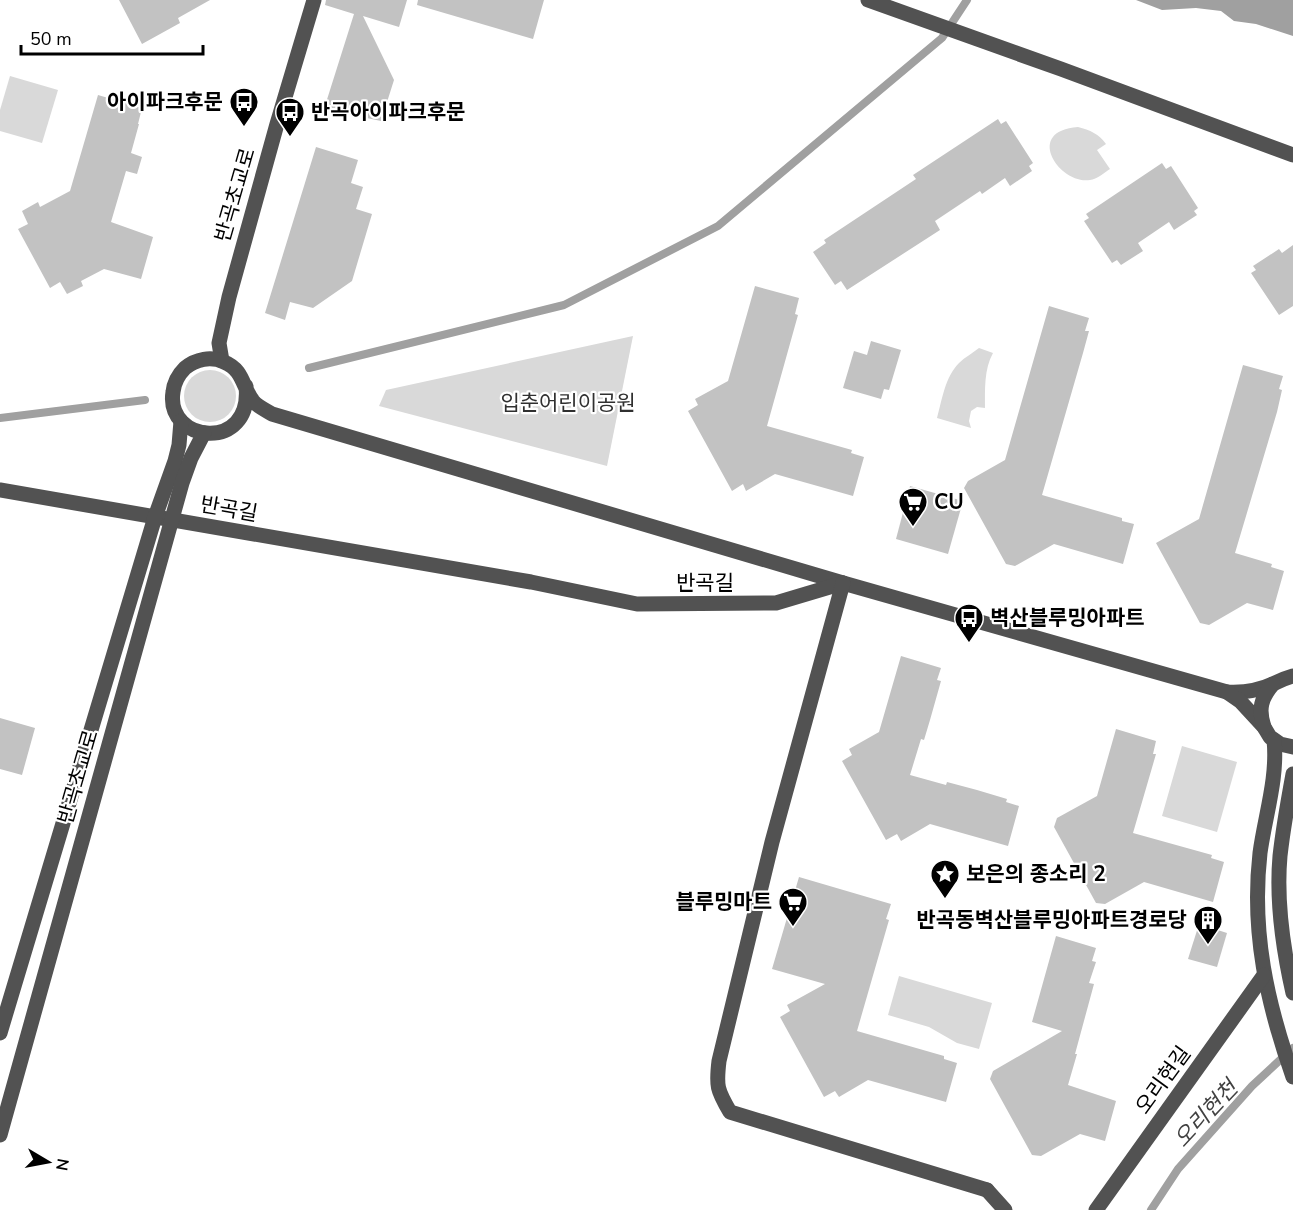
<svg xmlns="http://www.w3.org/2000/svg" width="1293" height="1210" font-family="'Nunito Sans','Noto Sans KR',sans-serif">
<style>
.green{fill:#d9d9d9}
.water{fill:#a0a0a0}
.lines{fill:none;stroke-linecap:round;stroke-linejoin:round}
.stream{stroke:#a0a0a0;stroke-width:8}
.building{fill:#c2c2c2}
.minor{stroke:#525252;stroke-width:15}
.labels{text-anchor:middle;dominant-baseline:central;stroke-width:4.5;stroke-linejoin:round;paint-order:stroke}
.poi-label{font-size:21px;font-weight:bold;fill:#000;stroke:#fff;text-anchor:start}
.street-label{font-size:21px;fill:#000;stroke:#fff}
.park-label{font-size:21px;fill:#303030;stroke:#fff}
.water-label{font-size:22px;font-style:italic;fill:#414141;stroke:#fff}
</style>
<rect width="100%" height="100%" fill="#fff"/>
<g class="green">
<path d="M 10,76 L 58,90 L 42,143 L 0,131 L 0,110 Z"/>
<path d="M 1078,127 C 1090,130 1099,134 1106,144 L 1097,150 L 1110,169 C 1104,173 1097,179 1090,180 C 1060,185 1023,131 1078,127 Z"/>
<path d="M 633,336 L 607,466 L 379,406 L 386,390 Z"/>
<path d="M 979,348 L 993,353 C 984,369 985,389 985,408 L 977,407 L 971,411 L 969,421 L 971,428 L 937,418 C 942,400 945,377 959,363 C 965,357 973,353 979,348 Z"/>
<circle cx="210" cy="396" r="26"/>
<path d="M 1182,746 L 1237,762 L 1217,832 L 1162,816 Z"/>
<path d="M 899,976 L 992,1003 L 979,1049 L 957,1043 L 929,1027 L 888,1015 Z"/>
</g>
<path class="water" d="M 1136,0 L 1293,0 L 1293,36 L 1256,24 L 1234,21 L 1221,11 L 1196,8 L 1162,10 Z"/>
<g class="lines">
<g class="stream">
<path d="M 309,368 L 564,305 L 718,226 L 942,38 L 967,0"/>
<path d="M 0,418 L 145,400"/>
<path d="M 1151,1210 L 1178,1169 L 1252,1086 L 1293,1048"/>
</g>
</g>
<g class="building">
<path d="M 119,0 L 210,0 L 178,18 L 180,23 L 142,44 Z"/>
<path d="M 326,0 L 407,0 L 399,27 L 363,16 L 394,80 L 381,121 L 324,109 L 354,14 L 325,5 Z"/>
<path d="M 418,0 L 544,0 L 533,39 L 417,5 Z"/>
<path d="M 98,95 L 142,108 L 138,124 L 139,124 L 131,153 L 142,157 L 137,174 L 126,171 L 111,222 L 153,237 L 141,279 L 104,269 L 81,281 L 83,286 L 67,294 L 60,282 L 50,288 L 18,229 L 28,224 L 22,211 L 38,202 L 40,207 L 70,191 Z"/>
<path d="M 998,119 L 1001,124 L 1006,121 L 1033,163 L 1029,166 L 1032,171 L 1010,186 L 1005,178 L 982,194 L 980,191 L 935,221 L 940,230 L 847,290 L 841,281 L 835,285 L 813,252 L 826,243 L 824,240 L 916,179 L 913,175 Z"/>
<path d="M 316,147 L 358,160 L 351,183 L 363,187 L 356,209 L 372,214 L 352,281 L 313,308 L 290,302 L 285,320 L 265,313 Z"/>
<path d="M 1162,163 L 1166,169 L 1171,166 L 1198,208 L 1194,211 L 1197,215 L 1174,230 L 1169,222 L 1138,243 L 1143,251 L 1121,265 L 1117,260 L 1112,263 L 1084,221 L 1089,218 L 1086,214 Z"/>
<path d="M 1293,245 L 1293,306 L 1279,315 L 1251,273 L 1256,270 L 1253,266 L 1279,249 L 1282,253 Z"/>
<path d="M 755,286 L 799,298 L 795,314 L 798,315 L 767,426 L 852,450 L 851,453 L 864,457 L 853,496 L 775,474 L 746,491 L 743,484 L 732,491 L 688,411 L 698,405 L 695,399 L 728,381 Z"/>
<path d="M 1049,306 L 1089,318 L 1085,331 L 1089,331 L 1083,353 L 1042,495 L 1122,518 L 1122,521 L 1134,524 L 1123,564 L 1054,544 L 1015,566 L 1006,564 L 964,488 L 968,481 L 1005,460 Z"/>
<path d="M 871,341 L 901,350 L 889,390 L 884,389 L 881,399 L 843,388 L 854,351 L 867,355 Z"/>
<path d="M 1243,365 L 1283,376 L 1279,389 L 1282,390 L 1277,412 L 1235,553 L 1272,564 L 1271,567 L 1284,571 L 1273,610 L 1247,603 L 1209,625 L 1200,623 L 1156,543 L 1199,519 Z"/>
<path d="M 910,486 L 963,501 L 948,554 L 896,539 Z"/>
<path d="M 901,656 L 941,668 L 937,680 L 941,681 L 930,720 L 924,740 L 921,739 L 910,775 L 946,785 L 947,782 L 977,790 L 1007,799 L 1006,802 L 1019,806 L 1008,846 L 930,824 L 901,841 L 897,834 L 886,840 L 842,761 L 852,755 L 849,749 L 879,732 Z"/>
<path d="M 0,718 L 35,728 L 22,775 L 0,769 Z"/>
<path d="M 1116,729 L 1156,741 L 1153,754 L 1156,754 L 1133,833 L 1212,855 L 1211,858 L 1224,862 L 1213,902 L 1144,882 L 1105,904 L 1096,903 L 1054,827 L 1057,818 L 1097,796 Z"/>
<path d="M 799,877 L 891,904 L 886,919 L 889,920 L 857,1031 L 944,1056 L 944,1059 L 957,1063 L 946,1102 L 868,1080 L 839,1097 L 835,1091 L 824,1097 L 780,1017 L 790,1011 L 787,1005 L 825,984 L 772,969 Z"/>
<path d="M 1199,924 L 1227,933 L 1217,967 L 1188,959 Z"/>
<path d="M 1056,936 L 1096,948 L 1092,961 L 1096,962 L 1089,983 L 1094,984 L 1075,1054 L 1077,1054 L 1068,1085 L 1116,1101 L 1105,1141 L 1080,1134 L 1041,1156 L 1032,1155 L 990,1079 L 993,1071 L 1062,1031 L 1032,1022 Z"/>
</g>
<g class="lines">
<g class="minor">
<path d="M 868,0 L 1061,69 L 1293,155"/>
<path d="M 222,361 L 219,343 L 229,297 L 277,124 L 314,0"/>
<path d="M 246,386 C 253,453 165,443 173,392 C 174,382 178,375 185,368 C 196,359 211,356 224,362 C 244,370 242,387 253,401 C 258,407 266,410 272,414 L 843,583 L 1227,692 C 1243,693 1260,690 1275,683 C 1281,680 1286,678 1293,676"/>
<path d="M 0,490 L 531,582 L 637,604 L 776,603 L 843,583"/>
<path d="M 843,583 L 772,842 L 719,1061 C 716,1086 717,1090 730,1112 L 987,1190"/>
<path d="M 1227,692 L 1240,701 L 1264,727 L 1270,737 L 1280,744 L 1293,747"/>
<path d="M 1264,727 C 1258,709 1261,698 1273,684"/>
<path d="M 1274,740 C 1278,778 1265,816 1260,853 C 1251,932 1267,1003 1293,1077"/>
<path d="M 1293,774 C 1288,801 1283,829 1280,856 C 1276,901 1283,949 1293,993"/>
<path d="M 0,1033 L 155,517 L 175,461 L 179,445 L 181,421"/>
<path d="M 0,1135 L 182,483 L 191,458 L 204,433"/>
<path d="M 987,1190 L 1005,1210"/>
<path d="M 1096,1210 L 1264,975"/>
</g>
</g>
<defs>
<g id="bus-pin" transform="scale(1.5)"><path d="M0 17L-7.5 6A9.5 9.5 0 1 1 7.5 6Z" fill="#000" stroke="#fff"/><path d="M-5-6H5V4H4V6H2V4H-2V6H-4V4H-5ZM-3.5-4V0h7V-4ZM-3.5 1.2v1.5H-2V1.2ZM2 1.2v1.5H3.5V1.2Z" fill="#fff"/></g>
<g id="supermarket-pin" transform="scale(1.5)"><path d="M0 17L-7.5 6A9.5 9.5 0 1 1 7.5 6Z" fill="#000" stroke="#fff"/><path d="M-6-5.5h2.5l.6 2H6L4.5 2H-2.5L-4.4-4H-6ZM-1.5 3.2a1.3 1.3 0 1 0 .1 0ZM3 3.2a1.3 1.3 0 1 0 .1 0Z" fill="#fff"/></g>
<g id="sight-pin" transform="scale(1.5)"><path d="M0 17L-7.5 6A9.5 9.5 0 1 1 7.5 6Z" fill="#000" stroke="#fff"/><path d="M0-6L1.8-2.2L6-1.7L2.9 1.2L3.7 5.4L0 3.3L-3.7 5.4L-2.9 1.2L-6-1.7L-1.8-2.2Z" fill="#fff"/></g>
<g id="building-pin" transform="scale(1.5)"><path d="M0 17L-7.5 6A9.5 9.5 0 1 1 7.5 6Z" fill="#000" stroke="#fff"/><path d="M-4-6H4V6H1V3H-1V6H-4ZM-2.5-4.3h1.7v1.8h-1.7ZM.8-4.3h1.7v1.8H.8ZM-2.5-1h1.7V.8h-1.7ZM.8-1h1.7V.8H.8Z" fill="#fff"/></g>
</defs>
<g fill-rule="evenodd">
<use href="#bus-pin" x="244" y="102"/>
<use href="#bus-pin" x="290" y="112"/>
<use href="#supermarket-pin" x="913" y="502"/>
<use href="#bus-pin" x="969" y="618"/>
<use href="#sight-pin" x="945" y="874"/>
<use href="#supermarket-pin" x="793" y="902"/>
<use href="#building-pin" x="1208" y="920"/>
</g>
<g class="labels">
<g class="poi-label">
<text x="223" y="102" text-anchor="end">아이파크후문</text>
<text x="311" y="112">반곡아이파크후문</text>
<text x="934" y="502">CU</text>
<text x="990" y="618">벽산블루밍아파트</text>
<text x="966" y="874">보은의 종소리 2</text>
<text x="772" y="902" text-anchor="end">블루밍마트</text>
<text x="1187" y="920" text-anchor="end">반곡동벽산블루밍아파트경로당</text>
</g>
<g class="street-label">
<text transform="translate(235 195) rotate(-74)">반곡초교로</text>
<text transform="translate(229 509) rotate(10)">반곡길</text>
<text x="705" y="583">반곡길</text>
<text transform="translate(78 777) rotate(-74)">반곡초교로</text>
<text transform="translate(1163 1080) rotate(-54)">오리현길</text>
</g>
<g class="park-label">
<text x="568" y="403">입춘어린이공원</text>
</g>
<g class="water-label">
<text transform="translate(1206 1114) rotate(-47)">오리현천</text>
</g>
</g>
<g transform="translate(48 1162) rotate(100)" stroke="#ffffff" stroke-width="4.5" paint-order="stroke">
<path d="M0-4.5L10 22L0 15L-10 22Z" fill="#000000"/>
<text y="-9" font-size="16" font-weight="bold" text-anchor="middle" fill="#000000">N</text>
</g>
<path d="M21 45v9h182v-9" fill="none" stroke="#000000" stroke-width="3"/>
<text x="30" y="45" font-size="18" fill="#000000" stroke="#ffffff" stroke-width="4.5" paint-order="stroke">50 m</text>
</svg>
